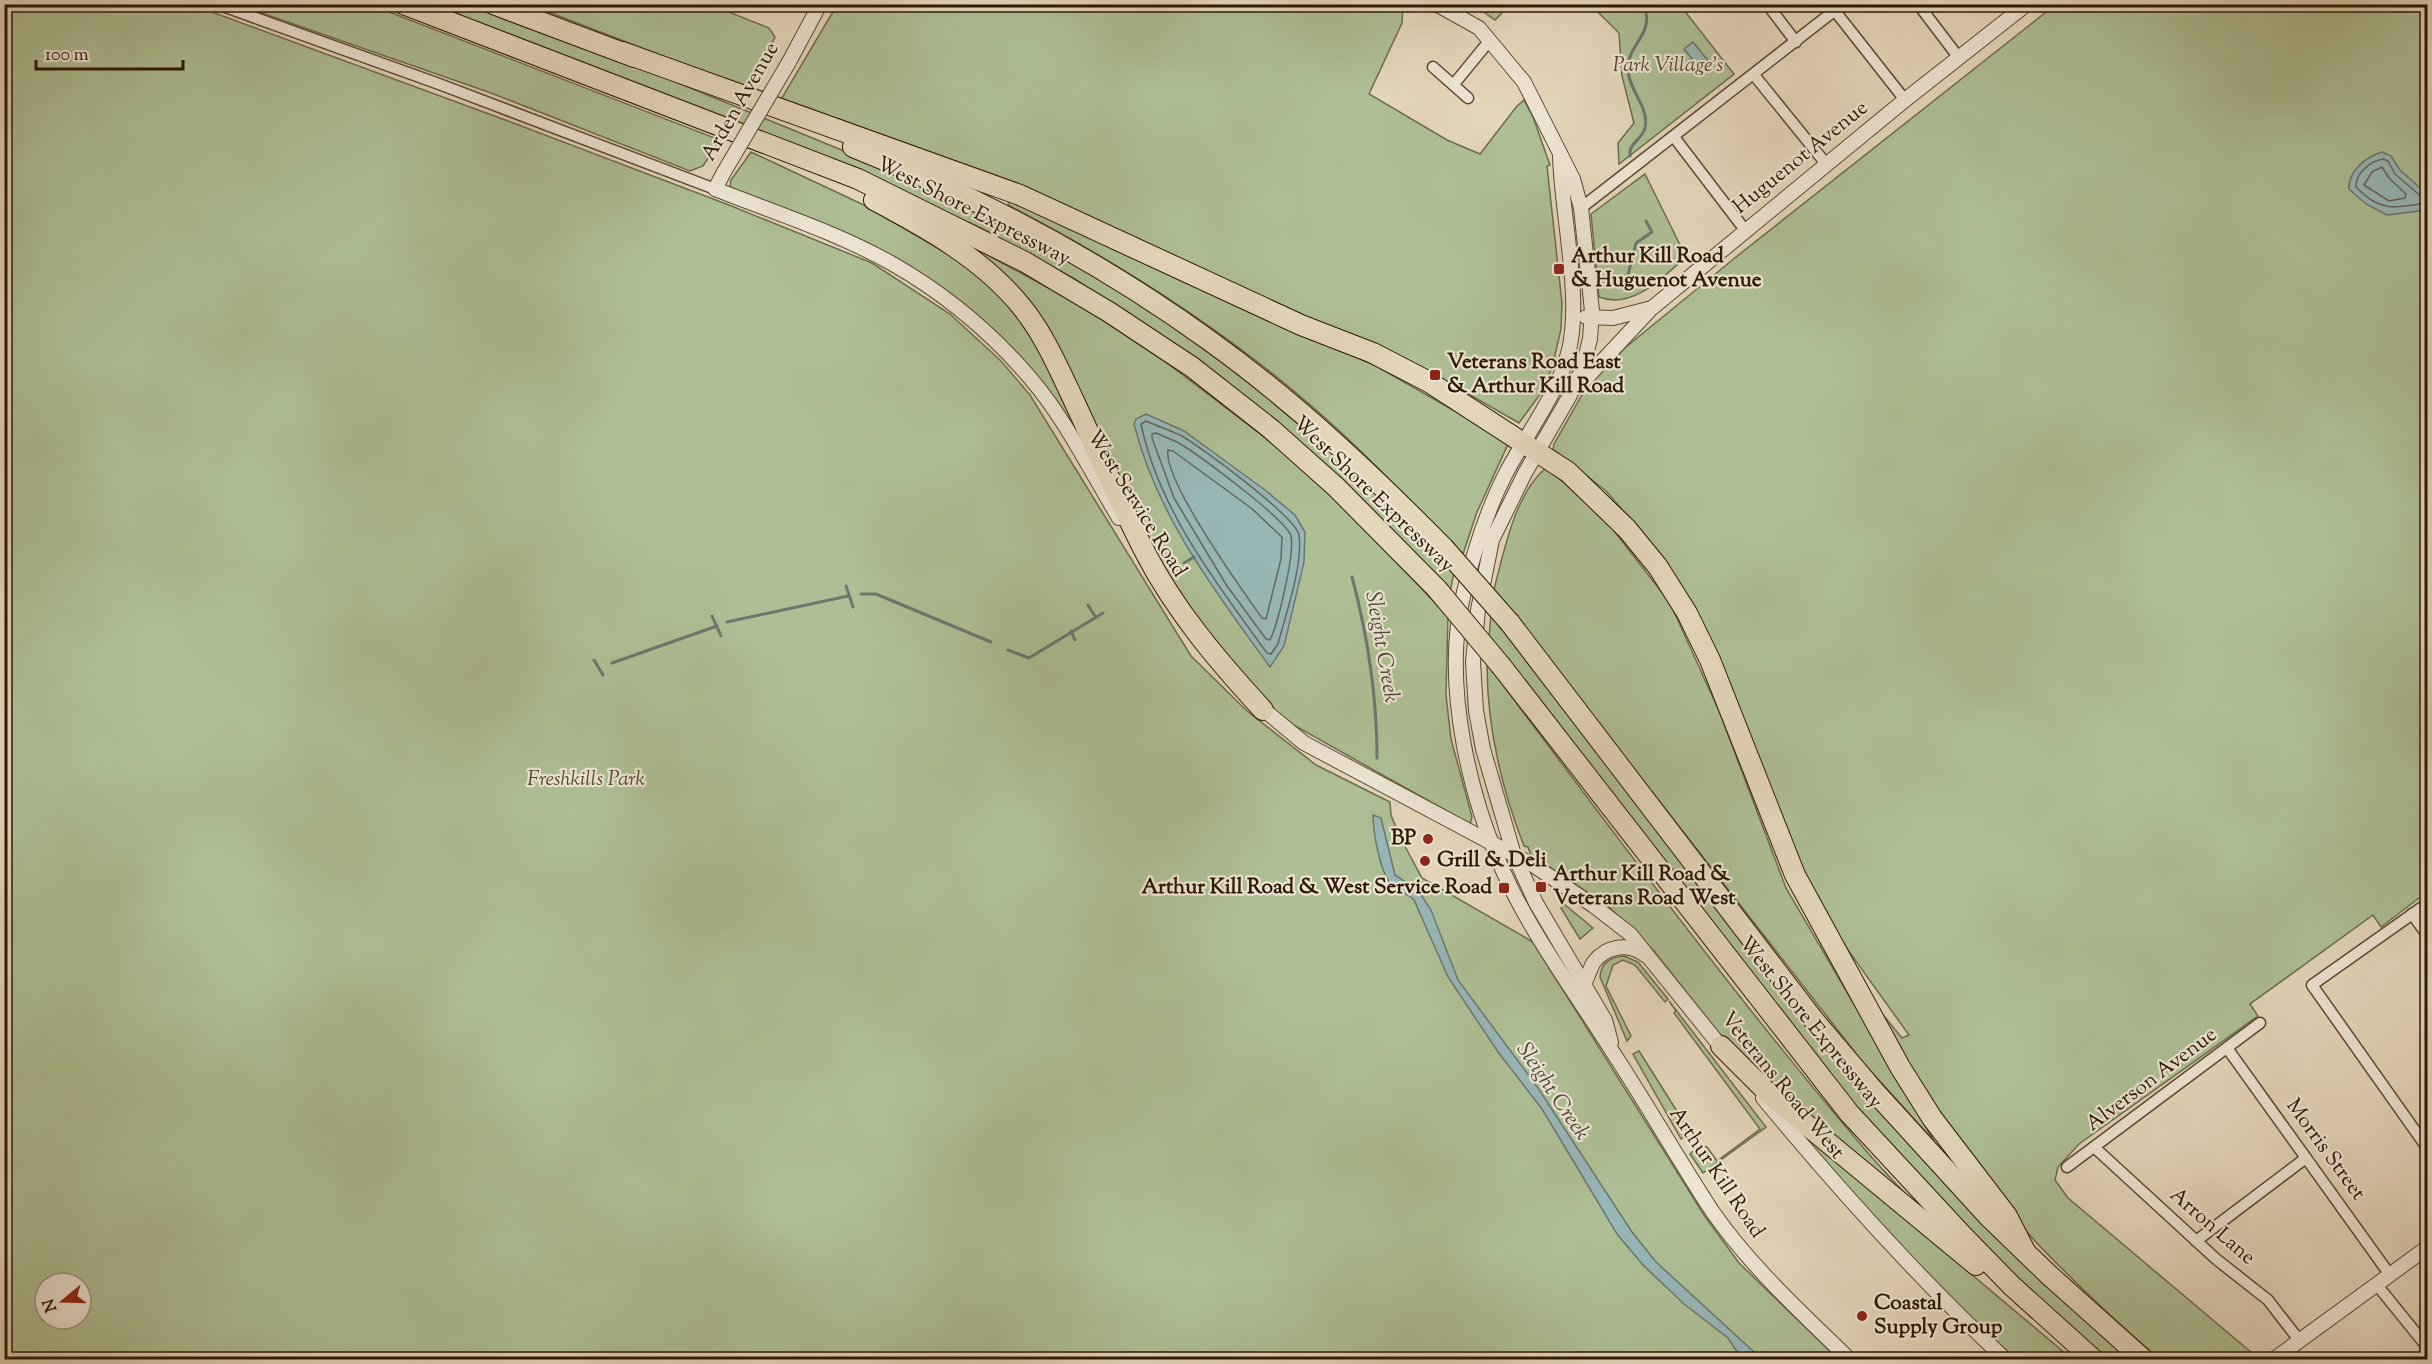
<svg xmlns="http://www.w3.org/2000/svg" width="2432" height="1364" font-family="'Sorts Mill Goudy',serif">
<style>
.green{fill:#aebf95;stroke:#6d6c4c;stroke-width:1.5;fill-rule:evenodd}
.water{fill:#97b7b7;stroke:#6c776f;stroke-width:1.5}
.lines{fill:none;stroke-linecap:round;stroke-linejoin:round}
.shore{stroke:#62685d;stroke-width:1.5}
.stream{stroke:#6c776f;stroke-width:3}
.minor-casing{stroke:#5a4831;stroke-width:13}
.tertiary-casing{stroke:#5a4831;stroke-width:16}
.motorway-casing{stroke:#2c1803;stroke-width:22}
.minor{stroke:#ede4d3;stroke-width:10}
.tertiary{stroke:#ede4d3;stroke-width:14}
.motorway{stroke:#e4d6bb;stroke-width:20}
.tertiary-bridge-casing{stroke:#5a4831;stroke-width:16;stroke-linecap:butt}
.motorway-bridge-casing{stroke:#2c1803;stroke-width:22;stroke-linecap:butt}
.tertiary-bridge{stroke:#ede4d3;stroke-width:14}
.motorway-bridge{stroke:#e4d6bb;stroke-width:20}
.poi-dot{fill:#8f2418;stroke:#ede4d3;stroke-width:2}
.labels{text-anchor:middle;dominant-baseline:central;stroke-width:4.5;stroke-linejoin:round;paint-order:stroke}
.park-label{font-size:21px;font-style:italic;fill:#534a2f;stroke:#ede4d3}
.street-label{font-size:21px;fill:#2c1803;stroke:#ede4d3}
.poi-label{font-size:21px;font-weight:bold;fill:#2c1803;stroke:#ede4d3;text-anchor:start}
.water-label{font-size:22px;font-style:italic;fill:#4c4839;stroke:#ede4d3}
</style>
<rect width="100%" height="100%" fill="#e4d6bb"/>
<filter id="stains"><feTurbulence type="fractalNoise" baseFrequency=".00333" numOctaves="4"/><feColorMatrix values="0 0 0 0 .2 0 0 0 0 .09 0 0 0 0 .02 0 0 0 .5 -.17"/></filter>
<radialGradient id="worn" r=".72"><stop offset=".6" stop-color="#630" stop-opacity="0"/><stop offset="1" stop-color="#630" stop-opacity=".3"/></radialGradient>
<g class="green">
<path d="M 5,4 L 193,5 L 508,121 L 729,205 L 872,263 L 950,314 L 1001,361 L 1030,395 L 1191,656 L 1247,711 L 1316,765 L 1390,802 L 1391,815 L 1400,837 L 1422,878 L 1533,942 L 1704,1215 L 1739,1263 L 1838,1359 L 5,1360 ZM 45,1283 L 81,1283 L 81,1319 L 45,1319 Z"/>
<path d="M 239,5 L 371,5 L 720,140 L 703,166 L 690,171 L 491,93 Z"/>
<path d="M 417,5 L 469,5 L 627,62 L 910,178 L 991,215 L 1175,324 L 1272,397 L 1357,470 L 1454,573 L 1450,592 L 1342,480 L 1260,408 L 1075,279 L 981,228 L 898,191 Z"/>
<path d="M 530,5 L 711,5 L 769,28 L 775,37 L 749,89 Z"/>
<path d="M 837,5 L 1403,5 L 1402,23 L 1369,94 L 1447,140 L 1480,154 L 1517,106 L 1524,100 L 1533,117 L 1550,165 L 1547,166 L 1562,303 L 1561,329 L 1552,368 L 1541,393 L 1519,423 L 1430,372 L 964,167 L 862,128 L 780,101 Z"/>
<path d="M 1474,5 L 1510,5 L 1495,20 Z"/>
<path d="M 1591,5 L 1680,5 L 1734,74 L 1619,164 L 1618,143 L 1634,123 L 1622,76 L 1619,33 Z"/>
<path d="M 2055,5 L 2427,5 L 2427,892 L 2381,927 L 2373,915 L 2250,1004 L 2258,1016 L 2079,1144 L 2058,1167 L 2055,1180 L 2068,1198 L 2252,1353 L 2238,1359 L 2159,1359 C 2081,1290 2002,1216 1945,1128 C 1920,1091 1902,1050 1880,1011 L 1902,1038 L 1909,1035 L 1817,907 L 1685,594 L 1651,543 L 1606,491 L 1553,449 L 1554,444 L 1587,386 L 1626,347 L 1736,257 Z"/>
<path d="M 751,152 L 866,206 L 970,267 L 1019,311 L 1102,474 L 1005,343 L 950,293 L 902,262 L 736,192 L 730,186 L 731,180 Z"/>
<path d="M 1645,174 L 1686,257 C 1662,278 1632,310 1599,297 L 1591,214 Z"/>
<path d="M 1009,201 L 1376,366 L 1509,442 L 1477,512 L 1463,554 C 1425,515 1387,476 1347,438 C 1247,344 1129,268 1008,205 Z"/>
<path d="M 967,244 L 1080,305 L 1163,360 L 1263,436 L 1341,502 L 1448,617 L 1446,695 L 1451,739 L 1472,817 L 1470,824 L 1281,718 L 1213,646 L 1170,581 L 1080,403 Z"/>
<path d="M 1546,468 L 1601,514 L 1670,603 L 1719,711 L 1786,888 L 1934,1141 L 1861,1060 L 1494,589 C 1504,552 1515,493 1546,468 Z"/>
<path d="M 1491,615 L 1790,998 L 2131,1359 L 2107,1359 L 1999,1262 L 1851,1104 L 1489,637 Z"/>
<path d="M 1487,664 C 1609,826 1730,991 1862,1146 C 1888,1177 1918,1206 1946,1236 L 1771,1088 L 1717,1031 L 1654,951 L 1608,906 L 1531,855 L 1528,847 L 1524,846 C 1501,787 1487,727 1487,664 Z"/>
<path d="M 1564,904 L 1593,928 L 1580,939 L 1561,908 Z"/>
<path d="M 1624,956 L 1638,962 L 1668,999 L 1665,1002 L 1635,965 L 1623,960 L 1613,965 L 1606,986 L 1631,1036 L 1627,1041 L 1600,977 C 1601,963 1610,957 1624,956 Z"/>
<path d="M 1669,1001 L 1766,1127 L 1703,1173 L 1690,1154 L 1698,1146 L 1707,1147 L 1717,1161 L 1760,1129 L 1674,1013 L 1676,1011 Z"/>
<path d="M 1639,1051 L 1687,1127 L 1687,1135 L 1681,1139 L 1633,1054 Z"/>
<path d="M 1787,1119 L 2072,1359 L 2016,1359 L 1912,1264 Z"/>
</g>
<g class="water">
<path d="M 1693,42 L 1710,63 L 1701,70 L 1684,49 Z"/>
<path d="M 2382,152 L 2391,156 L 2400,170 L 2427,194 L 2427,210 L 2387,215 L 2366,204 L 2349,189 C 2348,171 2366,157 2382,152 Z"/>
<path d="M 1146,414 L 1184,431 L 1265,490 L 1295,515 L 1305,532 L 1304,562 L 1284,646 L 1270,667 C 1215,591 1157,516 1134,424 L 1136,419 Z"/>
<path d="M 1373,815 L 1381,818 L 1395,875 L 1418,890 L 1431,910 L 1458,980 L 1538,1088 L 1632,1232 L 1656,1262 L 1754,1352 L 1758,1359 L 1742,1359 L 1728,1338 L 1684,1304 L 1643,1265 L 1617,1234 L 1542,1109 L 1498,1052 L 1448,977 L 1414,900 C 1408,893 1400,893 1394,888 C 1380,876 1373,831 1373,815 Z"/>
</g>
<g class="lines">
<g class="shore">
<path d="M 2383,159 L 2388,161 L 2395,174 L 2424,199 L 2424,203 C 2395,209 2378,211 2356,187 C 2355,174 2370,161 2383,159 Z"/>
<path d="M 2382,167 L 2389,178 L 2406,194 L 2405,198 L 2389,201 L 2364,185 L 2372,172 Z"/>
<path d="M 1146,421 C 1157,426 1169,430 1180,435 C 1200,446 1296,517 1299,535 C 1303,566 1286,613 1278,644 L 1271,654 L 1267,653 C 1216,583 1159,510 1141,424 Z"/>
<path d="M 1156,433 C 1163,436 1170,439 1177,442 C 1195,452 1287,520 1291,536 C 1295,553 1278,624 1270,640 L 1266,639 L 1227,586 L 1174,498 L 1152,438 L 1152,434 Z"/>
<path d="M 1168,450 L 1173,451 L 1251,508 L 1282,537 L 1281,559 L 1266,619 L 1262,618 C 1242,590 1163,480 1168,450 Z"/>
</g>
<g class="stream">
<path d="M 1630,156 C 1628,143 1642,140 1645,128 C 1650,108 1628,89 1628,69 C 1627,47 1651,35 1646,13"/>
<path d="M 1628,275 L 1636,243 L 1652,232 L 1646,221"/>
<path d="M 1184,563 L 1194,557"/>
<path d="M 1352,577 C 1368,637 1377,697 1377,758"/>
<path d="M 846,586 L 853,607"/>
<path d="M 861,594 L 876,594 L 991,642"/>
<path d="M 1088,605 L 1095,616"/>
<path d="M 712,616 L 721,636"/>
<path d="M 727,622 L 848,596"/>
<path d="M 1071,631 L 1075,640"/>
<path d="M 1008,650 L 1029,658 L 1103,613"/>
<path d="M 594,660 L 603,675"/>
<path d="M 612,663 L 717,626"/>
</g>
<g class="minor-casing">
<g id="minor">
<path d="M 217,4 L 439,84 L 715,189"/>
<path d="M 1767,4 L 1796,42"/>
<path d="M 1918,4 L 1959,58"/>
<path d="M 1835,11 L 1905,100"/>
<path d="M 1433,67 L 1468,98"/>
<path d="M 1754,75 L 1827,165"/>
<path d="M 1454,84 L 1490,40"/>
<path d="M 1674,137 L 1745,230"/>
<path d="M 1581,208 L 1843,4"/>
<path d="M 2428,903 L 2312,985 L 2428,1149"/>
<path d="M 2412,914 L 2428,936"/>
<path d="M 2227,1048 L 2390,1275"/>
<path d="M 2094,1147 L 2216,1259 L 2268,1300 L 2299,1340"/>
<path d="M 2067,1167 L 2260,1023"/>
<path d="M 2196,1241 L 2306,1158"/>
<path d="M 2377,1285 L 2428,1348"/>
</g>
</g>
<g class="tertiary-casing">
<g id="tertiary">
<path d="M 1436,4 L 1479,28 L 1524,82 L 1573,179 L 1581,208 L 1592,311 L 1590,339 L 1583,367 L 1569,397 L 1525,473 L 1492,540 L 1478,610 L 1473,662 L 1476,711 L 1483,749 L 1514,855 L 1536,903 L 1605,1020 L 1611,1042"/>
<path d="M 789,62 L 820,4"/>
<path d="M 1560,155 C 1561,212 1582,296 1569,350 C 1558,394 1527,433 1506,473 C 1487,510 1474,551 1464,592 C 1441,684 1470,804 1511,888 C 1540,946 1580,1000 1614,1054 C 1648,1106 1678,1159 1712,1211 C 1751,1267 1801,1312 1850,1360"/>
<path d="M 724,172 L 715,189 C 773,212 836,232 891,263 C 944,293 992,333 1031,379 C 1066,420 1091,472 1119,518"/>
<path d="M 1586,317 L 1613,318 L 1652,308 L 1905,100 L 2027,4"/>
<path d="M 1578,387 L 1649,311"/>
<path d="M 1257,704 L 1304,743 L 1533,865 L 1594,906 L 1630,934 L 1726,1053"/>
<path d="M 1584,984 C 1588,977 1590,968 1594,962 C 1606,946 1629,942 1645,955"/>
<path d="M 1763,1098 C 1839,1190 1918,1278 2006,1360"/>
<path d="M 2273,1360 L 2428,1247"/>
</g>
</g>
<g class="motorway-casing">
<g id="motorway">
<path d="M 403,4 L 858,179 L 1025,262 L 1109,312 L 1192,367 L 1271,429 L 1336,487 L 1437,589"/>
<path d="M 493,4 L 634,57"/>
<path d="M 622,52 L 1020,195 L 1301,325 L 1373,353 L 1429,382 L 1568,472 L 1627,529 L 1658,567 L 1687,613 L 1710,660 L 1795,875 L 1900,1067 L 1932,1118 L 2007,1216 L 2026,1253"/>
<path d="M 853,147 C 978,197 1101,262 1210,341 C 1295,402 1371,474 1444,548"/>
<path d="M 874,200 C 927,228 983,259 1021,306 C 1044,334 1059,369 1074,401 C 1098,452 1120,504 1146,554 C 1176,612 1219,662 1263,710"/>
<path d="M 1510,623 L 1813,1019 L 1874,1091 L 1988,1216 L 2049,1275 L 2144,1360"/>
<path d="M 1502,667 L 1849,1113 L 1965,1238 L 2012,1286 L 2094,1360"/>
<path d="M 1721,1046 L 1768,1093 L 1976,1265"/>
</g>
</g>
<use href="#minor" class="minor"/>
<use href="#tertiary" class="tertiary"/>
<use href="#motorway" class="motorway"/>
<g class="tertiary-bridge-casing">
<path id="tertiary-bridge" d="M 724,172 L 789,62"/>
</g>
<g class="motorway-bridge-casing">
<g id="motorway-bridge">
<path d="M 1444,548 L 1510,623"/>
<path d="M 1437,589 L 1502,667"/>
</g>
</g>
<use href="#tertiary-bridge" class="tertiary-bridge"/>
<use href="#motorway-bridge" class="motorway-bridge"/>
</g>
<g class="poi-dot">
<rect x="1553" y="263" width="12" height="12" rx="3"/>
<rect x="1429" y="369" width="12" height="12" rx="3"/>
<circle cx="1428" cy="839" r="6"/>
<circle cx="1425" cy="861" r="6"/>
<rect x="1535" y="881" width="12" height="12" rx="3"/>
<rect x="1498" y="882" width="12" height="12" rx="3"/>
<circle cx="1862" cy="1316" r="6"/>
</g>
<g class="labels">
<g class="park-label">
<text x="1668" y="66">Park Village's</text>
<text x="586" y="780">Freshkills Park</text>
</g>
<g class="street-label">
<text transform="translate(741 102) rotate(-60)">Arden Avenue</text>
<text transform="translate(1801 158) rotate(-39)">Huguenot Avenue</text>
<text transform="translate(973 212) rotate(27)">West Shore Expressway</text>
<text transform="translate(1373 495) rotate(44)">West Shore Expressway</text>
<text transform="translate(1136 504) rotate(58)">West Service Road</text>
<text transform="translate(1810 1023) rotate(51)">West Shore Expressway</text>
<text transform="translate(2152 1080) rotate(-37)">Alverson Avenue</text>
<text transform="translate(1782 1086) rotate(51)">Veterans Road West</text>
<text transform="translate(2325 1150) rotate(54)">Morris Street</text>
<text transform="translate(1716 1173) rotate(56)">Arthur Kill Road</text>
<text transform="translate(2212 1227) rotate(41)">Arron Lane</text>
</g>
<g class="poi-label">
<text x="1571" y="257">Arthur Kill Road<tspan x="1571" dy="24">&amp; Huguenot Avenue</tspan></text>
<text x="1447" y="363">Veterans Road East<tspan x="1447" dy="24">&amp; Arthur Kill Road</tspan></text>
<text x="1416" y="839" text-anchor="end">BP</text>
<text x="1437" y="861">Grill &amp; Deli</text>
<text x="1553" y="875">Arthur Kill Road &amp;<tspan x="1553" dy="24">Veterans Road West</tspan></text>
<text x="1492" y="888" text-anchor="end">Arthur Kill Road &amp; West Service Road</text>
<text x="1874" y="1304">Coastal<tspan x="1874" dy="24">Supply Group</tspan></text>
</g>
<g class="water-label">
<text transform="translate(1381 647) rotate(80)">Sleight Creek</text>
<text transform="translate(1552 1092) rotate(56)">Sleight Creek</text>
</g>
</g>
<rect width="2432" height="1364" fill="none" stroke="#e4d6bb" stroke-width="24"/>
<rect x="6" y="6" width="2420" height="1352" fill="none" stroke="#2c1803" stroke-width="3"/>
<rect x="12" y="12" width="2408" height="1340" fill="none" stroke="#2c1803" stroke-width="1.5"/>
<g transform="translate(63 1301) rotate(251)"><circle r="28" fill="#ede4d3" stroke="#a09280" stroke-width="1.5"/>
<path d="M0-4.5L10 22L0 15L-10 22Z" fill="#8f2418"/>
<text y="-9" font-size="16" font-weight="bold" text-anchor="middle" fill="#2c1803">N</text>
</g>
<path d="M36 60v9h147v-9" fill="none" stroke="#2c1803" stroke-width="3"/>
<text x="45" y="60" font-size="18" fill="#2c1803" stroke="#ede4d3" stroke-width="4.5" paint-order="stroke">100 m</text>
<rect width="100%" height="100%" filter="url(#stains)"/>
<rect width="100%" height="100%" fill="url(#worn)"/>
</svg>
